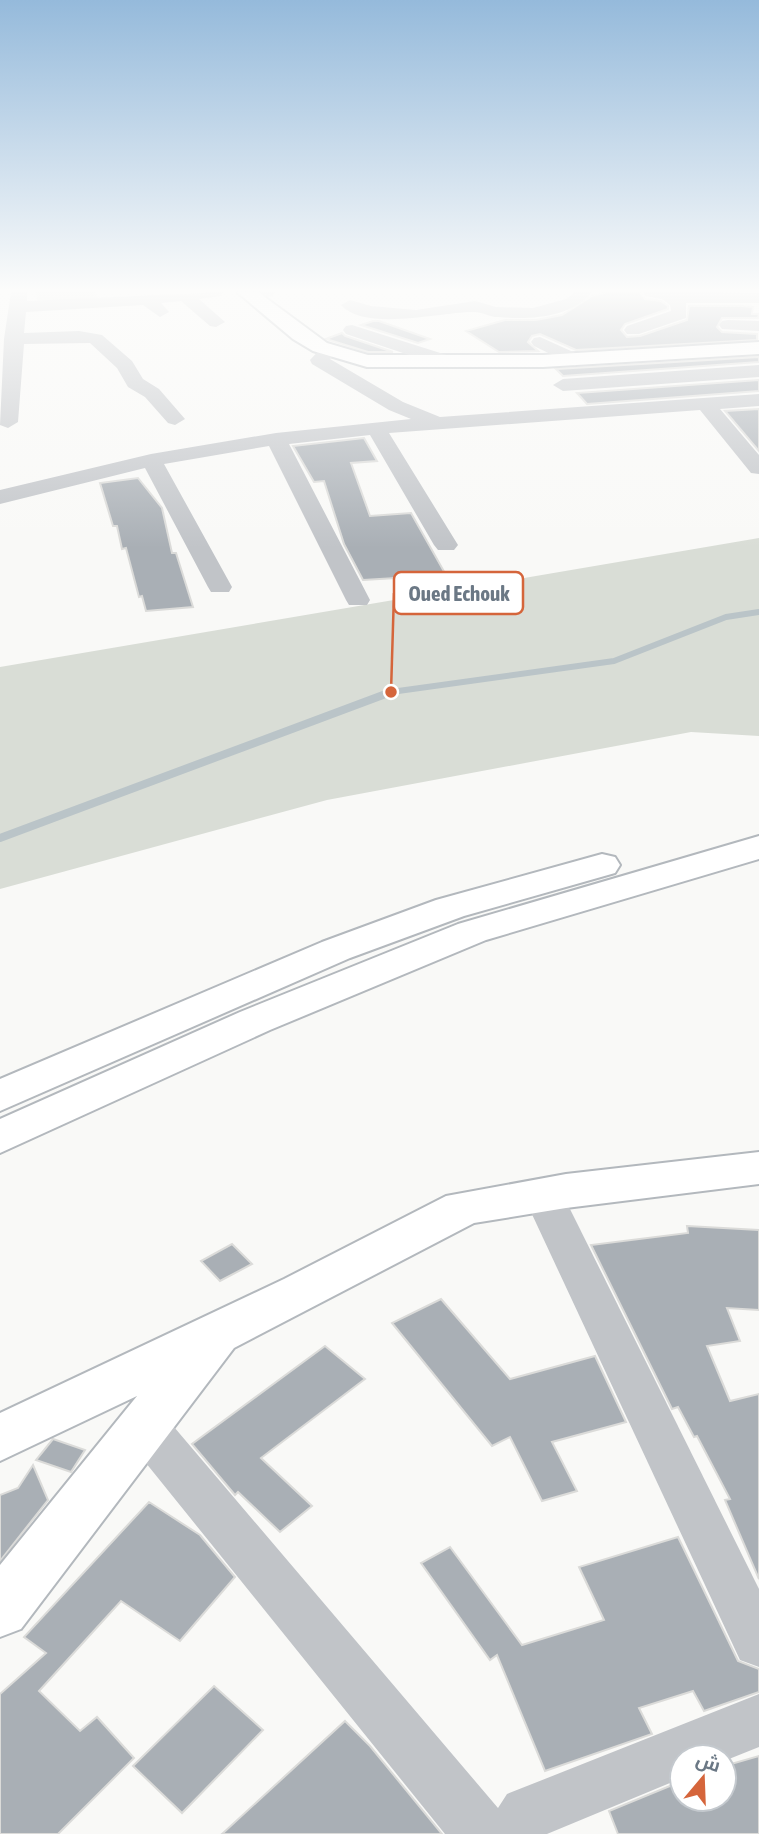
<svg xmlns="http://www.w3.org/2000/svg" width="759" height="1834" font-family="'Asap Condensed',Cairo,sans-serif">
<style>
.green{fill:#d9ddd6}
.lines{fill:none;stroke-linecap:round;stroke-linejoin:round}
.stream-far1{stroke:#bac4c8;stroke-width:6}
.stream{stroke:#bac4c8;stroke-width:8}
.building{fill:#a9afb5;stroke:#dbdbd9;stroke-width:2}
.secondary-casing{stroke:#b3b8bd;stroke-width:4}
.street{fill:#c1c4c8;fill-rule:evenodd}
.secondary{fill:#fff;fill-rule:evenodd}
.leader{fill:none;stroke:#d5653b;stroke-width:2.5}
.callout-dot{fill:#d5653b;stroke:#fff;stroke-width:2.5}
.callout{fill:#fff;stroke:#d5653b;stroke-width:2.5}
.callout-label{font-size:21px;text-anchor:middle;font-weight:bold;fill:#6b7885}
</style>
<rect width="100%" height="100%" fill="#f9f9f7"/>
<g class="green">
<path d="M 36,292 L 95,292 L 97,299 L 38,303 Z"/>
<path d="M 759,538 L 759,736 L 691,732 L 327,800 L 0,889 L 0,667 Z"/>
</g>
<g class="lines">
<path class="stream-far1" d="M 379,697 L 391,692 L 614,661 L 726,617 L 759,612"/>
<path class="stream" d="M 0,838 L 383,695"/>
</g>
<g class="building">
<path d="M 607,292 L 640,292 L 645,299 L 661,301 L 668,306 L 668,309 L 625,324 L 621,330 L 627,337 L 640,336 L 687,320 L 689,306 L 742,306 L 753,307 L 752,314 L 759,314 L 758,318 L 722,318 L 717,327 L 722,332 L 757,334 L 757,340 L 576,350 L 540,334 L 532,336 L 528,342 L 538,351 L 499,352 L 466,331 L 505,320 L 536,320 L 562,315 L 592,296 Z"/>
<path d="M 373,321 L 379,321 L 430,339 L 418,343 L 361,325 Z"/>
<path d="M 342,333 L 345,336 L 393,352 L 368,352 L 326,339 Z"/>
<path d="M 759,357 L 759,362 L 563,376 L 556,369 Z"/>
<path d="M 759,380 L 759,391 L 587,404 L 577,393 Z"/>
<path d="M 759,409 L 759,451 L 725,411 Z"/>
<path d="M 364,438 L 377,461 L 351,463 L 370,516 L 411,513 L 446,575 L 363,580 L 344,544 L 324,481 L 314,482 L 293,446 Z"/>
<path d="M 138,478 L 162,508 L 172,553 L 176,553 L 193,607 L 146,611 L 142,596 L 139,597 L 126,548 L 122,549 L 117,526 L 113,526 L 100,483 Z"/>
<path d="M 687,1226 L 759,1230 L 759,1310 L 727,1308 L 740,1341 L 707,1346 L 730,1401 L 759,1394 L 759,1579 L 725,1500 L 730,1499 L 697,1436 L 694,1437 L 678,1407 L 672,1409 L 591,1245 L 688,1233 Z"/>
<path d="M 232,1244 L 252,1264 L 220,1281 L 201,1261 Z"/>
<path d="M 441,1299 L 510,1379 L 595,1356 L 626,1422 L 552,1442 L 577,1491 L 542,1501 L 510,1437 L 492,1446 L 392,1323 Z"/>
<path d="M 325,1346 L 365,1379 L 261,1458 L 312,1506 L 280,1532 L 238,1492 L 235,1495 L 192,1444 Z"/>
<path d="M 53,1439 L 85,1450 L 71,1472 L 36,1460 Z"/>
<path d="M 33,1465 L 48,1500 L 0,1561 L 0,1495 L 18,1488 Z"/>
<path d="M 149,1502 L 200,1535 L 235,1577 L 180,1641 L 121,1601 L 39,1691 L 80,1731 L 97,1717 L 134,1758 L 58,1834 L 0,1834 L 0,1694 L 46,1653 L 24,1637 Z"/>
<path d="M 678,1537 L 738,1661 L 759,1669 L 759,1692 L 704,1711 L 693,1691 L 639,1708 L 652,1734 L 545,1771 L 497,1655 L 490,1660 L 421,1563 L 450,1547 L 522,1645 L 604,1620 L 579,1567 Z"/>
<path d="M 214,1686 L 263,1730 L 182,1813 L 133,1766 Z"/>
<path d="M 345,1721 L 370,1746 L 442,1834 L 222,1834 Z"/>
<path d="M 759,1756 L 759,1834 L 618,1834 L 609,1811 L 682,1781 L 682,1799 L 724,1799 L 724,1766 Z"/>
</g>
<g class="lines">
<g class="secondary-casing">
<g id="secondary">
<path d="M 237,292 L 258,292 L 327,343 L 368,355 L 543,355 L 759,342 L 759,354 L 543,367 L 367,367 L 313,351 L 293,339 Z"/>
<path d="M 759,836 L 759,859 L 486,940 L 270,1030 L 0,1153 L 0,1119 L 240,1012 L 458,924 Z"/>
<path d="M 602,854 L 615,857 L 620,865 L 615,873 L 464,916 L 350,958 L 0,1111 L 0,1079 L 322,942 L 436,900 Z"/>
<path d="M 759,1152 L 759,1184 L 566,1208 L 474,1223 L 234,1348 L 21,1629 L 0,1637 L 0,1565 L 137,1396 L 0,1461 L 0,1413 L 284,1279 L 446,1196 L 566,1174 Z"/>
</g>
</g>
<g class="street">
<path d="M 11,292 L 27,292 L 27,301 L 223,292 L 221,296 L 199,299 L 225,322 L 216,327 L 210,326 L 181,301 L 161,303 L 169,312 L 160,317 L 143,305 L 26,312 L 24,333 L 79,331 L 102,335 L 132,361 L 143,379 L 159,389 L 185,419 L 175,425 L 168,423 L 145,397 L 128,387 L 117,368 L 90,343 L 24,344 L 18,422 L 8,428 L 0,425 L 4,339 Z"/>
<path d="M 246,292 L 275,292 L 273,296 L 246,299 Z"/>
<path d="M 575,292 L 592,292 C 572,318 528,320 498,317 C 489,317 481,311 472,312 C 441,312 365,332 341,305 L 350,300 L 371,306 L 416,310 L 475,301 L 496,307 L 533,308 L 566,299 Z"/>
<path d="M 643,292 L 759,293 L 759,303 L 686,303 L 686,318 L 639,334 L 627,334 L 624,330 L 627,326 L 671,311 L 670,305 L 662,299 L 645,296 Z"/>
<path d="M 728,320 L 759,321 L 759,331 L 722,329 L 719,325 L 722,321 Z"/>
<path d="M 352,325 L 456,358 L 458,362 L 456,366 L 442,366 L 346,334 L 343,330 L 346,326 Z"/>
<path d="M 540,337 L 582,356 L 584,360 L 575,366 L 534,346 L 531,342 L 534,338 Z"/>
<path d="M 329,345 L 338,350 L 330,359 L 403,402 L 440,417 L 759,394 L 759,406 L 720,409 L 759,455 L 759,474 L 751,473 L 700,410 L 389,433 L 458,545 L 454,550 L 438,550 L 434,545 L 370,435 L 289,444 L 370,600 L 367,605 L 349,605 L 346,600 L 269,446 L 164,464 L 232,587 L 229,592 L 211,592 L 208,587 L 145,468 L 0,504 L 0,490 L 151,454 L 276,433 L 411,419 L 389,410 L 312,364 L 310,360 L 323,346 Z"/>
<path d="M 759,365 L 759,377 L 563,391 L 553,385 L 563,379 Z"/>
<path d="M 543,1180 L 557,1185 L 563,1195 L 759,1589 L 759,1667 L 740,1660 L 523,1195 L 529,1185 Z"/>
<path d="M 146,1409 L 163,1414 L 498,1808 L 507,1794 L 759,1694 L 759,1747 L 724,1761 L 724,1757 L 682,1757 L 682,1778 L 547,1834 L 445,1834 L 129,1442 L 123,1428 L 129,1414 Z"/>
</g>
<use href="#secondary" class="secondary"/>
</g>
<linearGradient id="sky" x2="0" y2="1"><stop stop-color="#95badb"/><stop offset="0.53" stop-color="#fcfcfb"/><stop offset="1" stop-color="#fcfcfb" stop-opacity="0"/></linearGradient>
<rect width="759" height="548" fill="url(#sky)"/>
<path class="leader" d="M391 692L394 593"/>
<circle class="callout-dot" cx="391" cy="692" r="7"/>
<rect class="callout" x="394" y="572" width="129" height="42" rx="7"/>
<g class="callout-label">
<text x="459" y="601">Oued Echouk</text>
</g>
<g transform="translate(703 1778) rotate(19)"><circle r="33" fill="#ffffff" stroke="#c4c9ce" stroke-width="2"/>
<path d="M0-5L12 26L0 18L-12 26Z" fill="#d5653b"/>
<text y="-10" font-size="19" font-weight="bold" text-anchor="middle" fill="#6b7885">ش</text>
</g>
</svg>
